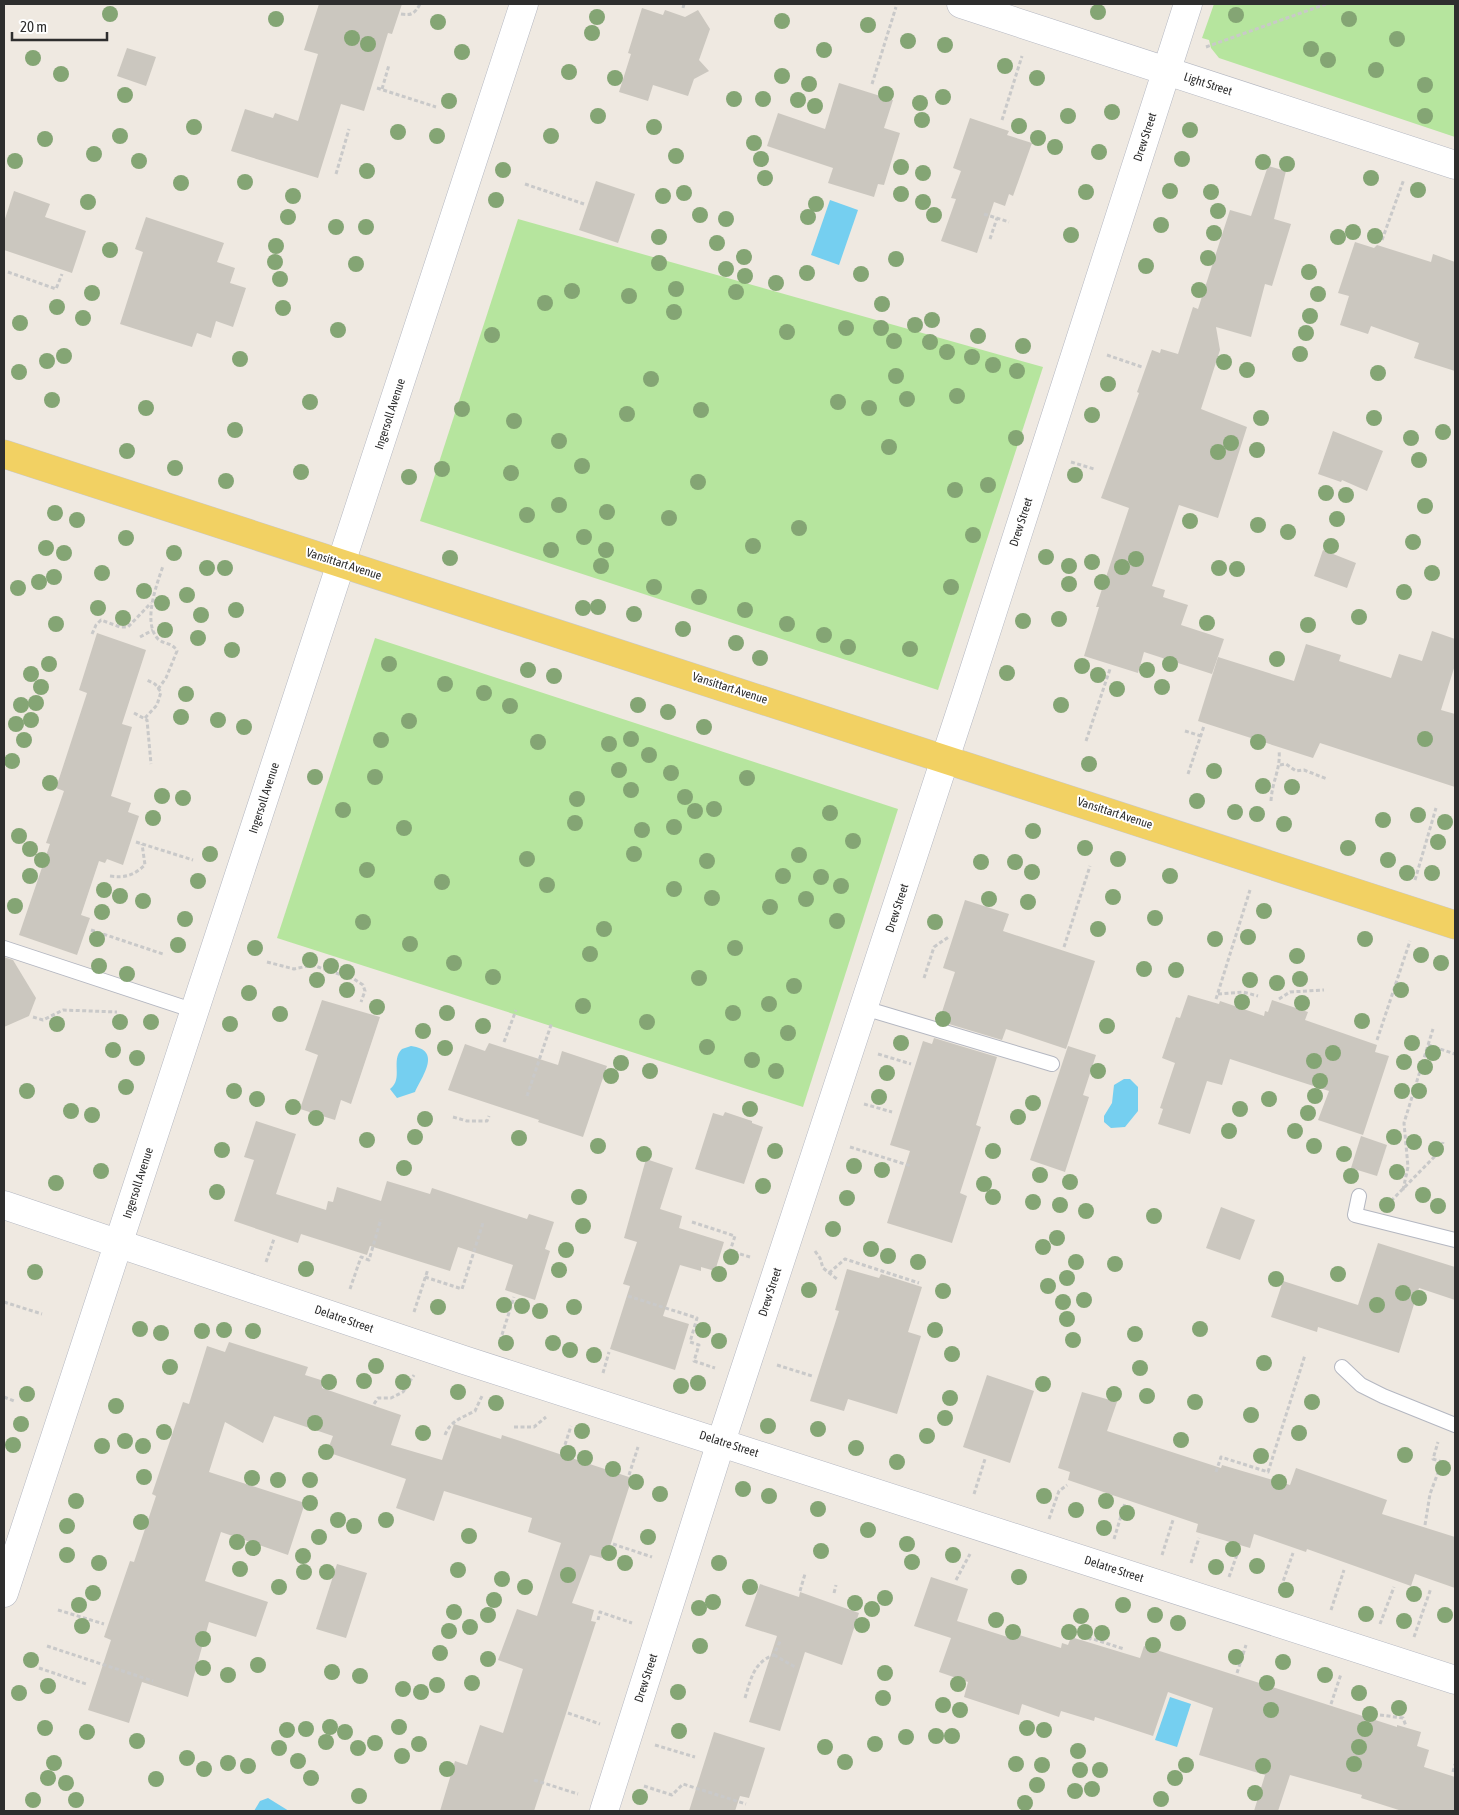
<svg xmlns="http://www.w3.org/2000/svg" width="1459" height="1815" font-family="'Asap Condensed',sans-serif">
<style>
.green{fill:#b6e59e}
.water{fill:#75cff0}
.building{fill:#cbc7bf}
.lines{fill:none;stroke-linecap:round;stroke-linejoin:round}
.lane-casing{stroke:#b4b7c1;stroke-width:16}
.street-casing{stroke:#b4b7c1;stroke-width:29}
.secondary-casing{stroke:#b4b7c1;stroke-width:29}
.primary-casing{stroke:#c9c9c9;stroke-width:29}
.path{stroke:#c9c9c9;stroke-width:3;stroke-dasharray:4 2.5;stroke-linecap:butt}
.lane{stroke:#fff;stroke-width:14}
.street{stroke:#fff;stroke-width:28}
.secondary{stroke:#fff;stroke-width:28}
.primary{stroke:#f2d163;stroke-width:28}
.tree{fill:#84a574}
.labels{text-anchor:middle;dominant-baseline:central;stroke-width:4;stroke-linejoin:round;paint-order:stroke}
.street-label{font-size:12px;fill:#2e2e2e;stroke:#fff}
</style>
<rect width="100%" height="100%" fill="#efe9e1"/>
<g class="green">
<path d="M 1214,4 L 1455,4 L 1455,137 L 1219,58 L 1211,48 L 1209,40 L 1202,38 Z"/>
<path d="M 518,219 L 1043,367 L 938,690 L 420,521 Z"/>
<path d="M 375,638 L 898,809 L 803,1107 L 277,938 Z"/>
</g>
<g class="water">
<path d="M 830,200 L 858,210 L 839,265 L 811,255 Z"/>
<path d="M 411,1046 C 442,1050 423,1075 415,1092 L 397,1098 L 390,1089 C 404,1079 390,1060 402,1049 Z"/>
<path d="M 1124,1079 L 1130,1079 L 1138,1087 L 1138,1111 L 1125,1127 L 1111,1128 L 1104,1122 L 1104,1116 L 1112,1103 L 1114,1085 Z"/>
<path d="M 1170,1697 L 1191,1704 L 1177,1747 L 1155,1740 Z"/>
<path d="M 268,1798 L 289,1811 L 254,1811 L 260,1801 Z"/>
</g>
<g class="building">
<path d="M 319,4 L 402,4 L 392,34 L 388,33 L 364,111 L 341,104 L 318,178 L 231,151 L 245,109 L 273,118 L 275,113 L 298,121 L 318,54 L 304,50 Z"/>
<path d="M 642,8 L 663,15 L 665,10 L 685,17 L 698,10 L 710,29 L 699,60 L 709,71 L 694,79 L 688,96 L 653,85 L 648,101 L 619,92 L 631,54 L 628,53 Z"/>
<path d="M 127,48 L 156,57 L 146,86 L 117,76 Z"/>
<path d="M 839,83 L 893,100 L 884,128 L 900,133 L 884,185 L 878,184 L 874,197 L 828,183 L 833,168 L 767,146 L 778,113 L 825,129 Z"/>
<path d="M 970,118 L 1009,131 L 1007,135 L 1032,143 L 1013,196 L 1009,194 L 1005,206 L 994,202 L 977,253 L 941,241 L 956,199 L 951,198 L 961,171 L 953,168 Z"/>
<path d="M 1268,166 L 1286,171 L 1274,219 L 1291,224 L 1272,286 L 1265,284 L 1251,337 L 1216,327 L 1220,350 L 1201,409 L 1247,427 L 1218,518 L 1179,505 L 1152,586 L 1165,590 L 1163,597 L 1188,605 L 1181,625 L 1224,639 L 1212,674 L 1144,652 L 1138,673 L 1084,656 L 1099,607 L 1096,607 L 1129,508 L 1101,498 L 1139,393 L 1137,392 L 1152,350 L 1160,353 L 1161,349 L 1178,354 L 1193,307 L 1198,309 L 1230,210 L 1251,216 Z"/>
<path d="M 596,181 L 635,194 L 618,243 L 579,230 Z"/>
<path d="M 14,191 L 50,204 L 45,217 L 86,231 L 72,273 L 4,250 L 4,222 Z"/>
<path d="M 146,217 L 224,243 L 217,262 L 235,268 L 230,283 L 246,288 L 233,327 L 216,321 L 211,338 L 197,333 L 192,347 L 120,324 L 143,252 L 135,249 Z"/>
<path d="M 1355,242 L 1374,248 L 1377,245 L 1431,262 L 1433,254 L 1455,262 L 1455,371 L 1414,358 L 1419,343 L 1371,326 L 1368,334 L 1340,325 L 1349,296 L 1338,293 Z"/>
<path d="M 1333,431 L 1383,451 L 1367,491 L 1342,480 L 1341,482 L 1318,474 Z"/>
<path d="M 1323,550 L 1356,563 L 1347,588 L 1314,576 Z"/>
<path d="M 1432,631 L 1455,639 L 1455,665 L 1441,710 L 1455,714 L 1455,787 L 1320,743 L 1313,758 L 1198,721 L 1218,657 L 1294,681 L 1306,644 L 1341,655 L 1339,661 L 1391,678 L 1399,654 L 1422,661 Z"/>
<path d="M 97,633 L 146,650 L 122,724 L 132,727 L 111,796 L 131,803 L 128,812 L 139,816 L 123,865 L 107,859 L 105,863 L 99,861 L 81,915 L 90,918 L 77,955 L 19,935 L 50,844 L 46,843 L 64,791 L 56,788 L 87,693 L 79,690 Z"/>
<path d="M 965,900 L 1009,914 L 1003,931 L 1095,961 L 1066,1049 L 1006,1029 L 1002,1040 L 939,1021 L 955,972 L 943,968 Z"/>
<path d="M 4,957 L 13,960 L 36,998 L 29,1016 L 4,1027 Z"/>
<path d="M 1188,995 L 1219,1004 L 1220,1001 L 1264,1016 L 1265,1011 L 1268,1012 L 1272,1000 L 1308,1012 L 1305,1020 L 1377,1045 L 1375,1052 L 1389,1056 L 1363,1135 L 1318,1120 L 1329,1091 L 1230,1059 L 1222,1085 L 1207,1081 L 1190,1134 L 1158,1124 L 1163,1109 L 1160,1108 L 1175,1063 L 1162,1058 L 1176,1017 L 1180,1018 Z"/>
<path d="M 322,1000 L 380,1017 L 351,1104 L 341,1100 L 335,1120 L 300,1109 L 318,1055 L 305,1050 Z"/>
<path d="M 934,1038 L 997,1057 L 976,1125 L 981,1127 L 960,1193 L 967,1196 L 952,1243 L 887,1223 L 910,1151 L 890,1145 L 923,1041 L 932,1044 Z"/>
<path d="M 489,1043 L 558,1065 L 562,1051 L 607,1066 L 583,1137 L 538,1122 L 539,1120 L 448,1090 L 465,1044 L 485,1051 Z"/>
<path d="M 1068,1046 L 1096,1055 L 1083,1095 L 1089,1097 L 1065,1172 L 1030,1160 Z"/>
<path d="M 725,1112 L 752,1121 L 752,1123 L 763,1127 L 744,1184 L 695,1169 L 713,1113 L 723,1116 Z"/>
<path d="M 256,1121 L 296,1134 L 276,1194 L 326,1210 L 328,1201 L 333,1202 L 337,1187 L 381,1201 L 387,1181 L 430,1194 L 432,1188 L 527,1219 L 529,1214 L 554,1222 L 545,1249 L 550,1251 L 535,1300 L 505,1290 L 513,1265 L 458,1247 L 450,1271 L 370,1246 L 367,1255 L 301,1234 L 298,1243 L 234,1221 L 254,1160 L 244,1157 Z"/>
<path d="M 1361,1136 L 1387,1145 L 1377,1176 L 1351,1168 Z"/>
<path d="M 646,1159 L 673,1168 L 660,1209 L 682,1216 L 679,1228 L 724,1242 L 715,1271 L 701,1267 L 701,1271 L 680,1265 L 663,1316 L 689,1324 L 675,1370 L 610,1349 L 630,1286 L 623,1284 L 637,1242 L 624,1238 Z"/>
<path d="M 1221,1207 L 1255,1220 L 1240,1260 L 1206,1248 Z"/>
<path d="M 1378,1243 L 1455,1267 L 1455,1300 L 1419,1288 L 1399,1353 L 1318,1327 L 1317,1332 L 1271,1317 L 1283,1281 L 1358,1305 Z"/>
<path d="M 847,1269 L 879,1278 L 881,1274 L 922,1287 L 908,1332 L 921,1336 L 897,1414 L 848,1399 L 844,1411 L 810,1401 L 839,1311 L 835,1310 Z"/>
<path d="M 229,1342 L 308,1367 L 305,1375 L 324,1381 L 322,1388 L 401,1415 L 391,1445 L 442,1460 L 454,1424 L 501,1439 L 502,1435 L 632,1478 L 606,1559 L 590,1555 L 572,1603 L 594,1610 L 591,1621 L 596,1622 L 534,1811 L 440,1811 L 455,1761 L 467,1765 L 480,1725 L 503,1733 L 523,1669 L 498,1660 L 517,1609 L 537,1616 L 561,1543 L 528,1532 L 532,1518 L 444,1491 L 434,1521 L 396,1508 L 406,1479 L 327,1452 L 333,1436 L 274,1416 L 263,1443 L 225,1422 L 209,1472 L 305,1503 L 288,1555 L 221,1532 L 205,1581 L 268,1602 L 256,1637 L 209,1622 L 188,1697 L 142,1682 L 129,1723 L 88,1710 L 111,1640 L 104,1637 L 130,1561 L 134,1562 L 156,1496 L 152,1494 L 183,1402 L 189,1404 L 207,1346 L 225,1352 Z"/>
<path d="M 987,1375 L 1034,1391 L 1010,1463 L 963,1447 Z"/>
<path d="M 1082,1392 L 1117,1402 L 1107,1431 L 1221,1468 L 1222,1465 L 1290,1485 L 1296,1468 L 1387,1500 L 1382,1514 L 1455,1537 L 1455,1588 L 1415,1574 L 1411,1586 L 1307,1549 L 1306,1552 L 1254,1534 L 1250,1548 L 1196,1532 L 1198,1524 L 1068,1480 L 1070,1472 L 1058,1468 Z"/>
<path d="M 337,1564 L 367,1573 L 346,1638 L 316,1629 Z"/>
<path d="M 931,1577 L 968,1589 L 957,1621 L 1014,1639 L 1016,1634 L 1061,1648 L 1062,1643 L 1068,1645 L 1071,1637 L 1140,1658 L 1144,1646 L 1397,1727 L 1397,1725 L 1421,1732 L 1417,1746 L 1429,1750 L 1424,1767 L 1455,1777 L 1455,1811 L 1402,1811 L 1361,1798 L 1362,1795 L 1290,1775 L 1278,1811 L 1254,1811 L 1265,1775 L 1199,1755 L 1213,1708 L 1168,1692 L 1153,1736 L 1095,1717 L 1094,1721 L 1061,1711 L 1059,1717 L 1022,1704 L 1019,1715 L 964,1697 L 968,1682 L 939,1672 L 951,1638 L 914,1626 Z"/>
<path d="M 760,1584 L 799,1597 L 800,1592 L 859,1613 L 842,1665 L 805,1652 L 780,1731 L 749,1722 L 777,1636 L 745,1626 Z"/>
<path d="M 714,1732 L 765,1748 L 749,1798 L 740,1796 L 735,1811 L 689,1811 Z"/>
</g>
<g class="lines">
<g class="lane-casing">
<g id="lane">
<path d="M 4,948 L 195,1011"/>
<path d="M 864,1008 L 1052,1064"/>
<path d="M 1359,1196 L 1355,1215 L 1455,1240"/>
<path d="M 1342,1367 L 1361,1385 L 1383,1396 L 1455,1425"/>
</g>
</g>
<g class="street-casing">
<g id="street">
<path d="M 961,4 L 1455,165"/>
<path d="M 4,1205 L 464,1360 L 1455,1680"/>
<path d="M 604,1811 L 721,1442 L 964,701 L 1188,4"/>
</g>
</g>
<g class="secondary-casing">
<path id="secondary" d="M 4,1593 L 524,4"/>
</g>
<g class="primary-casing">
<path id="primary" d="M 4,454 L 1455,925"/>
</g>
<g class="path">
<path d="M 683,8 L 684,4"/>
<path d="M 401,14 C 412,16 415,13 420,4"/>
<path d="M 1206,47 L 1326,4"/>
<path d="M 872,84 L 896,7"/>
<path d="M 377,88 L 436,107"/>
<path d="M 382,89 L 389,65"/>
<path d="M 1002,120 L 1022,56"/>
<path d="M 336,174 L 349,129"/>
<path d="M 525,184 L 584,204"/>
<path d="M 984,214 L 1009,222"/>
<path d="M 990,239 L 997,218"/>
<path d="M 1382,240 L 1404,179"/>
<path d="M 8,272 L 56,289 L 62,274"/>
<path d="M 1107,355 L 1142,367"/>
<path d="M 1071,462 L 1094,469"/>
<path d="M 92,634 L 96,625 L 101,620 L 120,627 L 128,627 L 151,603"/>
<path d="M 140,637 L 153,630"/>
<path d="M 158,689 L 166,678 L 177,651 C 172,642 165,645 158,639 C 142,622 157,584 163,566"/>
<path d="M 134,713 L 147,720 L 151,764"/>
<path d="M 145,718 L 157,705 L 161,692 L 155,684 L 147,680"/>
<path d="M 1185,731 L 1201,736"/>
<path d="M 1086,741 L 1110,669"/>
<path d="M 1280,765 L 1286,764 L 1296,771 L 1304,770 L 1327,779"/>
<path d="M 1188,774 L 1204,726"/>
<path d="M 1271,801 C 1272,781 1281,769 1279,750"/>
<path d="M 136,842 L 193,860"/>
<path d="M 110,876 C 125,878 133,876 145,865 L 142,844"/>
<path d="M 1415,880 L 1436,808"/>
<path d="M 91,930 L 163,954"/>
<path d="M 1064,947 L 1090,866"/>
<path d="M 267,962 L 294,969 L 312,965 L 354,979 L 363,985 L 365,991 L 361,1002"/>
<path d="M 924,978 L 934,947 L 950,936"/>
<path d="M 1218,994 L 1243,992 L 1258,996"/>
<path d="M 1216,999 L 1250,890"/>
<path d="M 1279,999 L 1290,992 L 1324,990"/>
<path d="M 33,1017 L 43,1020 L 63,1010 L 117,1012"/>
<path d="M 1377,1040 L 1410,941"/>
<path d="M 504,1042 L 516,1010"/>
<path d="M 1428,1045 L 1455,1054"/>
<path d="M 878,1054 L 911,1064"/>
<path d="M 527,1096 L 552,1022"/>
<path d="M 864,1104 L 892,1112"/>
<path d="M 453,1117 L 467,1121 L 487,1121 L 489,1116"/>
<path d="M 850,1147 L 911,1166"/>
<path d="M 1403,1190 L 1408,1167 L 1404,1123 L 1433,1029"/>
<path d="M 1391,1201 L 1441,1150 L 1443,1142"/>
<path d="M 692,1222 L 735,1236 L 730,1251 L 750,1257"/>
<path d="M 815,1251 L 820,1258 L 823,1268 L 837,1279"/>
<path d="M 266,1262 L 274,1239"/>
<path d="M 829,1273 L 845,1259 L 919,1283"/>
<path d="M 425,1277 L 462,1289 L 483,1223"/>
<path d="M 350,1289 L 361,1257 L 369,1260 L 381,1219"/>
<path d="M 628,1296 L 697,1318 L 690,1342 L 699,1345 L 694,1361 L 715,1368"/>
<path d="M 4,1302 L 42,1314"/>
<path d="M 414,1312 L 428,1269"/>
<path d="M 500,1341 L 514,1297"/>
<path d="M 777,1365 L 812,1376"/>
<path d="M 603,1373 L 609,1352"/>
<path d="M 4,1397 L 14,1401"/>
<path d="M 374,1404 L 378,1398 L 391,1398 L 403,1392 L 414,1375"/>
<path d="M 514,1427 L 534,1427 L 546,1417"/>
<path d="M 445,1435 C 451,1420 462,1418 475,1411 L 482,1396"/>
<path d="M 563,1451 L 571,1426"/>
<path d="M 1216,1472 L 1221,1457 L 1268,1472 L 1305,1355"/>
<path d="M 629,1475 L 638,1447"/>
<path d="M 974,1494 L 985,1459"/>
<path d="M 1049,1519 L 1059,1491 L 1067,1485"/>
<path d="M 1425,1525 L 1430,1494 L 1442,1462 L 1433,1459 L 1438,1442"/>
<path d="M 1114,1539 L 1125,1503"/>
<path d="M 613,1544 L 652,1557"/>
<path d="M 1162,1555 L 1173,1520"/>
<path d="M 1191,1563 L 1199,1538"/>
<path d="M 1229,1577 L 1239,1549"/>
<path d="M 956,1580 L 970,1554"/>
<path d="M 800,1591 L 805,1574"/>
<path d="M 834,1593 L 836,1585"/>
<path d="M 1279,1593 L 1293,1553"/>
<path d="M 58,1610 L 104,1624"/>
<path d="M 1331,1610 L 1344,1570"/>
<path d="M 598,1620 L 600,1612 L 632,1623"/>
<path d="M 1380,1624 L 1394,1587"/>
<path d="M 1414,1637 L 1431,1588"/>
<path d="M 1089,1640 L 1090,1638 L 1124,1649"/>
<path d="M 47,1646 L 153,1681"/>
<path d="M 774,1655 L 795,1667"/>
<path d="M 39,1668 L 86,1684"/>
<path d="M 1237,1673 L 1246,1645"/>
<path d="M 745,1698 C 751,1678 754,1662 774,1655 L 780,1641"/>
<path d="M 1331,1704 L 1341,1674"/>
<path d="M 568,1713 L 600,1724"/>
<path d="M 1380,1715 L 1403,1718 L 1406,1726"/>
<path d="M 655,1745 L 695,1757"/>
<path d="M 1453,1772 L 1455,1764"/>
<path d="M 534,1780 L 578,1794"/>
<path d="M 644,1786 L 672,1795 L 683,1784 L 746,1804"/>
</g>
<use href="#lane" class="lane"/>
<use href="#street" class="street"/>
<use href="#secondary" class="secondary"/>
<use href="#primary" class="primary"/>
</g>
<g class="tree">
<circle cx="1098" cy="12" r="8"/>
<circle cx="110" cy="14" r="8"/>
<circle cx="1236" cy="15" r="8"/>
<circle cx="597" cy="17" r="8"/>
<circle cx="276" cy="19" r="8"/>
<circle cx="1349" cy="19" r="8"/>
<circle cx="782" cy="21" r="8"/>
<circle cx="438" cy="22" r="8"/>
<circle cx="868" cy="25" r="8"/>
<circle cx="592" cy="33" r="8"/>
<circle cx="352" cy="38" r="8"/>
<circle cx="1397" cy="39" r="8"/>
<circle cx="908" cy="41" r="8"/>
<circle cx="368" cy="44" r="8"/>
<circle cx="945" cy="45" r="8"/>
<circle cx="1311" cy="49" r="8"/>
<circle cx="824" cy="50" r="8"/>
<circle cx="462" cy="52" r="8"/>
<circle cx="33" cy="58" r="8"/>
<circle cx="1328" cy="60" r="8"/>
<circle cx="1005" cy="66" r="8"/>
<circle cx="1376" cy="70" r="8"/>
<circle cx="569" cy="72" r="8"/>
<circle cx="61" cy="74" r="8"/>
<circle cx="782" cy="76" r="8"/>
<circle cx="615" cy="78" r="8"/>
<circle cx="1037" cy="78" r="8"/>
<circle cx="809" cy="84" r="8"/>
<circle cx="1425" cy="85" r="8"/>
<circle cx="886" cy="94" r="8"/>
<circle cx="125" cy="95" r="8"/>
<circle cx="943" cy="97" r="8"/>
<circle cx="734" cy="99" r="8"/>
<circle cx="763" cy="99" r="8"/>
<circle cx="798" cy="100" r="8"/>
<circle cx="449" cy="101" r="8"/>
<circle cx="920" cy="103" r="8"/>
<circle cx="815" cy="106" r="8"/>
<circle cx="1112" cy="112" r="8"/>
<circle cx="598" cy="116" r="8"/>
<circle cx="1068" cy="116" r="8"/>
<circle cx="1425" cy="116" r="8"/>
<circle cx="922" cy="120" r="8"/>
<circle cx="1019" cy="126" r="8"/>
<circle cx="194" cy="127" r="8"/>
<circle cx="654" cy="127" r="8"/>
<circle cx="1190" cy="130" r="8"/>
<circle cx="398" cy="132" r="8"/>
<circle cx="120" cy="136" r="8"/>
<circle cx="437" cy="136" r="8"/>
<circle cx="551" cy="136" r="8"/>
<circle cx="1038" cy="138" r="8"/>
<circle cx="45" cy="139" r="8"/>
<circle cx="754" cy="143" r="8"/>
<circle cx="1055" cy="147" r="8"/>
<circle cx="1099" cy="152" r="8"/>
<circle cx="94" cy="154" r="8"/>
<circle cx="676" cy="156" r="8"/>
<circle cx="761" cy="159" r="8"/>
<circle cx="1182" cy="159" r="8"/>
<circle cx="15" cy="161" r="8"/>
<circle cx="139" cy="161" r="8"/>
<circle cx="1263" cy="162" r="8"/>
<circle cx="1287" cy="164" r="8"/>
<circle cx="901" cy="167" r="8"/>
<circle cx="503" cy="170" r="8"/>
<circle cx="367" cy="171" r="8"/>
<circle cx="923" cy="173" r="8"/>
<circle cx="765" cy="178" r="8"/>
<circle cx="1371" cy="178" r="8"/>
<circle cx="245" cy="182" r="8"/>
<circle cx="181" cy="183" r="8"/>
<circle cx="1418" cy="190" r="8"/>
<circle cx="1170" cy="191" r="8"/>
<circle cx="1086" cy="192" r="8"/>
<circle cx="1211" cy="192" r="8"/>
<circle cx="684" cy="193" r="8"/>
<circle cx="901" cy="194" r="8"/>
<circle cx="293" cy="196" r="8"/>
<circle cx="663" cy="196" r="8"/>
<circle cx="496" cy="200" r="8"/>
<circle cx="88" cy="202" r="8"/>
<circle cx="923" cy="202" r="8"/>
<circle cx="816" cy="204" r="8"/>
<circle cx="1218" cy="211" r="8"/>
<circle cx="700" cy="215" r="8"/>
<circle cx="934" cy="215" r="8"/>
<circle cx="288" cy="217" r="8"/>
<circle cx="808" cy="217" r="8"/>
<circle cx="726" cy="219" r="8"/>
<circle cx="1161" cy="225" r="8"/>
<circle cx="336" cy="227" r="8"/>
<circle cx="366" cy="227" r="8"/>
<circle cx="1353" cy="232" r="8"/>
<circle cx="1214" cy="233" r="8"/>
<circle cx="1071" cy="235" r="8"/>
<circle cx="1375" cy="236" r="8"/>
<circle cx="659" cy="237" r="8"/>
<circle cx="1338" cy="237" r="8"/>
<circle cx="717" cy="243" r="8"/>
<circle cx="276" cy="246" r="8"/>
<circle cx="110" cy="250" r="8"/>
<circle cx="744" cy="257" r="8"/>
<circle cx="1208" cy="258" r="8"/>
<circle cx="896" cy="259" r="8"/>
<circle cx="275" cy="262" r="8"/>
<circle cx="659" cy="263" r="8"/>
<circle cx="356" cy="264" r="8"/>
<circle cx="1146" cy="266" r="8"/>
<circle cx="726" cy="269" r="8"/>
<circle cx="1309" cy="272" r="8"/>
<circle cx="807" cy="273" r="8"/>
<circle cx="861" cy="274" r="8"/>
<circle cx="745" cy="276" r="8"/>
<circle cx="280" cy="279" r="8"/>
<circle cx="776" cy="283" r="8"/>
<circle cx="676" cy="289" r="8"/>
<circle cx="1199" cy="290" r="8"/>
<circle cx="572" cy="291" r="8"/>
<circle cx="736" cy="292" r="8"/>
<circle cx="92" cy="293" r="8"/>
<circle cx="1318" cy="294" r="8"/>
<circle cx="629" cy="296" r="8"/>
<circle cx="545" cy="303" r="8"/>
<circle cx="882" cy="304" r="8"/>
<circle cx="57" cy="307" r="8"/>
<circle cx="283" cy="308" r="8"/>
<circle cx="674" cy="312" r="8"/>
<circle cx="1310" cy="316" r="8"/>
<circle cx="83" cy="318" r="8"/>
<circle cx="932" cy="320" r="8"/>
<circle cx="20" cy="323" r="8"/>
<circle cx="915" cy="325" r="8"/>
<circle cx="846" cy="328" r="8"/>
<circle cx="881" cy="328" r="8"/>
<circle cx="338" cy="330" r="8"/>
<circle cx="787" cy="332" r="8"/>
<circle cx="1306" cy="333" r="8"/>
<circle cx="492" cy="335" r="8"/>
<circle cx="978" cy="336" r="8"/>
<circle cx="894" cy="341" r="8"/>
<circle cx="930" cy="342" r="8"/>
<circle cx="1023" cy="346" r="8"/>
<circle cx="947" cy="352" r="8"/>
<circle cx="1300" cy="354" r="8"/>
<circle cx="64" cy="356" r="8"/>
<circle cx="972" cy="357" r="8"/>
<circle cx="240" cy="359" r="8"/>
<circle cx="47" cy="361" r="8"/>
<circle cx="1224" cy="362" r="8"/>
<circle cx="993" cy="365" r="8"/>
<circle cx="1247" cy="370" r="8"/>
<circle cx="1017" cy="371" r="8"/>
<circle cx="19" cy="372" r="8"/>
<circle cx="1378" cy="373" r="8"/>
<circle cx="896" cy="376" r="8"/>
<circle cx="651" cy="379" r="8"/>
<circle cx="1108" cy="384" r="8"/>
<circle cx="957" cy="396" r="8"/>
<circle cx="907" cy="399" r="8"/>
<circle cx="52" cy="400" r="8"/>
<circle cx="310" cy="402" r="8"/>
<circle cx="838" cy="402" r="8"/>
<circle cx="146" cy="408" r="8"/>
<circle cx="869" cy="408" r="8"/>
<circle cx="462" cy="409" r="8"/>
<circle cx="701" cy="410" r="8"/>
<circle cx="627" cy="414" r="8"/>
<circle cx="1092" cy="415" r="8"/>
<circle cx="1261" cy="418" r="8"/>
<circle cx="1374" cy="418" r="8"/>
<circle cx="514" cy="421" r="8"/>
<circle cx="235" cy="430" r="8"/>
<circle cx="1443" cy="432" r="8"/>
<circle cx="1016" cy="438" r="8"/>
<circle cx="1411" cy="438" r="8"/>
<circle cx="559" cy="441" r="8"/>
<circle cx="1231" cy="443" r="8"/>
<circle cx="889" cy="447" r="8"/>
<circle cx="1257" cy="450" r="8"/>
<circle cx="127" cy="451" r="8"/>
<circle cx="1218" cy="452" r="8"/>
<circle cx="1419" cy="460" r="8"/>
<circle cx="582" cy="466" r="8"/>
<circle cx="175" cy="468" r="8"/>
<circle cx="442" cy="469" r="8"/>
<circle cx="301" cy="472" r="8"/>
<circle cx="511" cy="473" r="8"/>
<circle cx="1075" cy="475" r="8"/>
<circle cx="409" cy="477" r="8"/>
<circle cx="226" cy="481" r="8"/>
<circle cx="698" cy="482" r="8"/>
<circle cx="988" cy="485" r="8"/>
<circle cx="955" cy="490" r="8"/>
<circle cx="1326" cy="493" r="8"/>
<circle cx="1346" cy="495" r="8"/>
<circle cx="559" cy="505" r="8"/>
<circle cx="1425" cy="506" r="8"/>
<circle cx="607" cy="512" r="8"/>
<circle cx="55" cy="513" r="8"/>
<circle cx="527" cy="515" r="8"/>
<circle cx="669" cy="518" r="8"/>
<circle cx="1337" cy="519" r="8"/>
<circle cx="77" cy="520" r="8"/>
<circle cx="1190" cy="521" r="8"/>
<circle cx="1258" cy="525" r="8"/>
<circle cx="799" cy="528" r="8"/>
<circle cx="1288" cy="532" r="8"/>
<circle cx="973" cy="535" r="8"/>
<circle cx="584" cy="537" r="8"/>
<circle cx="126" cy="538" r="8"/>
<circle cx="1413" cy="542" r="8"/>
<circle cx="753" cy="546" r="8"/>
<circle cx="1331" cy="546" r="8"/>
<circle cx="46" cy="548" r="8"/>
<circle cx="551" cy="550" r="8"/>
<circle cx="606" cy="550" r="8"/>
<circle cx="64" cy="553" r="8"/>
<circle cx="174" cy="553" r="8"/>
<circle cx="1046" cy="557" r="8"/>
<circle cx="450" cy="558" r="8"/>
<circle cx="1136" cy="559" r="8"/>
<circle cx="1092" cy="562" r="8"/>
<circle cx="601" cy="566" r="8"/>
<circle cx="1069" cy="566" r="8"/>
<circle cx="1122" cy="567" r="8"/>
<circle cx="207" cy="568" r="8"/>
<circle cx="225" cy="568" r="8"/>
<circle cx="1219" cy="568" r="8"/>
<circle cx="1237" cy="569" r="8"/>
<circle cx="102" cy="573" r="8"/>
<circle cx="1432" cy="573" r="8"/>
<circle cx="54" cy="577" r="8"/>
<circle cx="39" cy="582" r="8"/>
<circle cx="1102" cy="582" r="8"/>
<circle cx="1069" cy="584" r="8"/>
<circle cx="654" cy="587" r="8"/>
<circle cx="951" cy="587" r="8"/>
<circle cx="18" cy="588" r="8"/>
<circle cx="144" cy="591" r="8"/>
<circle cx="1404" cy="592" r="8"/>
<circle cx="187" cy="595" r="8"/>
<circle cx="699" cy="597" r="8"/>
<circle cx="162" cy="603" r="8"/>
<circle cx="598" cy="607" r="8"/>
<circle cx="98" cy="608" r="8"/>
<circle cx="583" cy="608" r="8"/>
<circle cx="236" cy="610" r="8"/>
<circle cx="745" cy="610" r="8"/>
<circle cx="634" cy="614" r="8"/>
<circle cx="201" cy="615" r="8"/>
<circle cx="1359" cy="617" r="8"/>
<circle cx="123" cy="618" r="8"/>
<circle cx="1059" cy="619" r="8"/>
<circle cx="1023" cy="621" r="8"/>
<circle cx="1207" cy="623" r="8"/>
<circle cx="56" cy="624" r="8"/>
<circle cx="787" cy="624" r="8"/>
<circle cx="1308" cy="625" r="8"/>
<circle cx="683" cy="629" r="8"/>
<circle cx="165" cy="630" r="8"/>
<circle cx="824" cy="635" r="8"/>
<circle cx="198" cy="638" r="8"/>
<circle cx="736" cy="643" r="8"/>
<circle cx="848" cy="647" r="8"/>
<circle cx="910" cy="649" r="8"/>
<circle cx="232" cy="650" r="8"/>
<circle cx="760" cy="658" r="8"/>
<circle cx="1277" cy="659" r="8"/>
<circle cx="49" cy="664" r="8"/>
<circle cx="389" cy="664" r="8"/>
<circle cx="1170" cy="664" r="8"/>
<circle cx="1082" cy="666" r="8"/>
<circle cx="528" cy="670" r="8"/>
<circle cx="1147" cy="670" r="8"/>
<circle cx="1007" cy="673" r="8"/>
<circle cx="31" cy="674" r="8"/>
<circle cx="1098" cy="675" r="8"/>
<circle cx="554" cy="676" r="8"/>
<circle cx="445" cy="684" r="8"/>
<circle cx="41" cy="687" r="8"/>
<circle cx="1162" cy="687" r="8"/>
<circle cx="1117" cy="689" r="8"/>
<circle cx="484" cy="693" r="8"/>
<circle cx="186" cy="694" r="8"/>
<circle cx="36" cy="703" r="8"/>
<circle cx="21" cy="705" r="8"/>
<circle cx="638" cy="705" r="8"/>
<circle cx="1061" cy="705" r="8"/>
<circle cx="510" cy="706" r="8"/>
<circle cx="668" cy="712" r="8"/>
<circle cx="181" cy="717" r="8"/>
<circle cx="31" cy="720" r="8"/>
<circle cx="218" cy="720" r="8"/>
<circle cx="409" cy="721" r="8"/>
<circle cx="16" cy="724" r="8"/>
<circle cx="244" cy="727" r="8"/>
<circle cx="704" cy="727" r="8"/>
<circle cx="631" cy="739" r="8"/>
<circle cx="1425" cy="739" r="8"/>
<circle cx="24" cy="740" r="8"/>
<circle cx="381" cy="740" r="8"/>
<circle cx="538" cy="742" r="8"/>
<circle cx="1258" cy="742" r="8"/>
<circle cx="609" cy="744" r="8"/>
<circle cx="649" cy="755" r="8"/>
<circle cx="12" cy="761" r="8"/>
<circle cx="1089" cy="764" r="8"/>
<circle cx="619" cy="770" r="8"/>
<circle cx="1214" cy="771" r="8"/>
<circle cx="671" cy="773" r="8"/>
<circle cx="315" cy="777" r="8"/>
<circle cx="375" cy="777" r="8"/>
<circle cx="747" cy="778" r="8"/>
<circle cx="50" cy="783" r="8"/>
<circle cx="1263" cy="786" r="8"/>
<circle cx="1292" cy="787" r="8"/>
<circle cx="631" cy="790" r="8"/>
<circle cx="162" cy="796" r="8"/>
<circle cx="685" cy="797" r="8"/>
<circle cx="183" cy="798" r="8"/>
<circle cx="577" cy="799" r="8"/>
<circle cx="1197" cy="801" r="8"/>
<circle cx="714" cy="809" r="8"/>
<circle cx="343" cy="810" r="8"/>
<circle cx="695" cy="811" r="8"/>
<circle cx="1235" cy="812" r="8"/>
<circle cx="830" cy="813" r="8"/>
<circle cx="1257" cy="814" r="8"/>
<circle cx="1418" cy="815" r="8"/>
<circle cx="153" cy="818" r="8"/>
<circle cx="1383" cy="820" r="8"/>
<circle cx="1445" cy="822" r="8"/>
<circle cx="575" cy="823" r="8"/>
<circle cx="1284" cy="824" r="8"/>
<circle cx="674" cy="827" r="8"/>
<circle cx="404" cy="828" r="8"/>
<circle cx="642" cy="830" r="8"/>
<circle cx="1033" cy="831" r="8"/>
<circle cx="19" cy="836" r="8"/>
<circle cx="853" cy="841" r="8"/>
<circle cx="1438" cy="842" r="8"/>
<circle cx="1085" cy="848" r="8"/>
<circle cx="1348" cy="848" r="8"/>
<circle cx="30" cy="849" r="8"/>
<circle cx="210" cy="854" r="8"/>
<circle cx="634" cy="854" r="8"/>
<circle cx="799" cy="855" r="8"/>
<circle cx="527" cy="859" r="8"/>
<circle cx="1118" cy="859" r="8"/>
<circle cx="42" cy="860" r="8"/>
<circle cx="1388" cy="860" r="8"/>
<circle cx="707" cy="861" r="8"/>
<circle cx="981" cy="862" r="8"/>
<circle cx="1015" cy="862" r="8"/>
<circle cx="367" cy="870" r="8"/>
<circle cx="1032" cy="872" r="8"/>
<circle cx="1407" cy="873" r="8"/>
<circle cx="1432" cy="873" r="8"/>
<circle cx="30" cy="876" r="8"/>
<circle cx="783" cy="876" r="8"/>
<circle cx="1170" cy="876" r="8"/>
<circle cx="821" cy="877" r="8"/>
<circle cx="198" cy="881" r="8"/>
<circle cx="442" cy="882" r="8"/>
<circle cx="547" cy="885" r="8"/>
<circle cx="841" cy="886" r="8"/>
<circle cx="674" cy="889" r="8"/>
<circle cx="104" cy="890" r="8"/>
<circle cx="120" cy="896" r="8"/>
<circle cx="1113" cy="897" r="8"/>
<circle cx="712" cy="898" r="8"/>
<circle cx="806" cy="899" r="8"/>
<circle cx="989" cy="899" r="8"/>
<circle cx="143" cy="901" r="8"/>
<circle cx="1028" cy="902" r="8"/>
<circle cx="15" cy="906" r="8"/>
<circle cx="770" cy="907" r="8"/>
<circle cx="1264" cy="911" r="8"/>
<circle cx="102" cy="912" r="8"/>
<circle cx="1155" cy="918" r="8"/>
<circle cx="185" cy="919" r="8"/>
<circle cx="837" cy="921" r="8"/>
<circle cx="363" cy="922" r="8"/>
<circle cx="935" cy="922" r="8"/>
<circle cx="604" cy="929" r="8"/>
<circle cx="1098" cy="929" r="8"/>
<circle cx="1248" cy="937" r="8"/>
<circle cx="97" cy="939" r="8"/>
<circle cx="1215" cy="939" r="8"/>
<circle cx="1365" cy="939" r="8"/>
<circle cx="410" cy="944" r="8"/>
<circle cx="178" cy="945" r="8"/>
<circle cx="255" cy="948" r="8"/>
<circle cx="735" cy="948" r="8"/>
<circle cx="590" cy="954" r="8"/>
<circle cx="1421" cy="955" r="8"/>
<circle cx="1297" cy="956" r="8"/>
<circle cx="310" cy="960" r="8"/>
<circle cx="454" cy="963" r="8"/>
<circle cx="1441" cy="963" r="8"/>
<circle cx="99" cy="966" r="8"/>
<circle cx="331" cy="966" r="8"/>
<circle cx="1144" cy="969" r="8"/>
<circle cx="1176" cy="970" r="8"/>
<circle cx="347" cy="972" r="8"/>
<circle cx="127" cy="974" r="8"/>
<circle cx="493" cy="977" r="8"/>
<circle cx="699" cy="978" r="8"/>
<circle cx="1300" cy="979" r="8"/>
<circle cx="317" cy="980" r="8"/>
<circle cx="1250" cy="980" r="8"/>
<circle cx="1277" cy="983" r="8"/>
<circle cx="794" cy="986" r="8"/>
<circle cx="347" cy="990" r="8"/>
<circle cx="1401" cy="990" r="8"/>
<circle cx="249" cy="993" r="8"/>
<circle cx="1242" cy="1002" r="8"/>
<circle cx="1302" cy="1003" r="8"/>
<circle cx="769" cy="1004" r="8"/>
<circle cx="583" cy="1006" r="8"/>
<circle cx="377" cy="1007" r="8"/>
<circle cx="447" cy="1013" r="8"/>
<circle cx="733" cy="1013" r="8"/>
<circle cx="280" cy="1014" r="8"/>
<circle cx="943" cy="1019" r="8"/>
<circle cx="1362" cy="1021" r="8"/>
<circle cx="120" cy="1022" r="8"/>
<circle cx="151" cy="1022" r="8"/>
<circle cx="647" cy="1022" r="8"/>
<circle cx="57" cy="1024" r="8"/>
<circle cx="230" cy="1024" r="8"/>
<circle cx="483" cy="1026" r="8"/>
<circle cx="1107" cy="1026" r="8"/>
<circle cx="423" cy="1031" r="8"/>
<circle cx="788" cy="1033" r="8"/>
<circle cx="901" cy="1043" r="8"/>
<circle cx="1412" cy="1043" r="8"/>
<circle cx="707" cy="1047" r="8"/>
<circle cx="445" cy="1048" r="8"/>
<circle cx="113" cy="1050" r="8"/>
<circle cx="1333" cy="1053" r="8"/>
<circle cx="1433" cy="1053" r="8"/>
<circle cx="137" cy="1058" r="8"/>
<circle cx="752" cy="1060" r="8"/>
<circle cx="1314" cy="1061" r="8"/>
<circle cx="1404" cy="1062" r="8"/>
<circle cx="621" cy="1063" r="8"/>
<circle cx="1425" cy="1067" r="8"/>
<circle cx="650" cy="1071" r="8"/>
<circle cx="776" cy="1071" r="8"/>
<circle cx="1098" cy="1071" r="8"/>
<circle cx="887" cy="1073" r="8"/>
<circle cx="611" cy="1076" r="8"/>
<circle cx="1320" cy="1081" r="8"/>
<circle cx="126" cy="1087" r="8"/>
<circle cx="27" cy="1091" r="8"/>
<circle cx="234" cy="1091" r="8"/>
<circle cx="1402" cy="1091" r="8"/>
<circle cx="1419" cy="1091" r="8"/>
<circle cx="1315" cy="1096" r="8"/>
<circle cx="879" cy="1097" r="8"/>
<circle cx="257" cy="1099" r="8"/>
<circle cx="1269" cy="1099" r="8"/>
<circle cx="1033" cy="1103" r="8"/>
<circle cx="293" cy="1107" r="8"/>
<circle cx="750" cy="1109" r="8"/>
<circle cx="1240" cy="1109" r="8"/>
<circle cx="71" cy="1111" r="8"/>
<circle cx="1308" cy="1113" r="8"/>
<circle cx="92" cy="1115" r="8"/>
<circle cx="1018" cy="1117" r="8"/>
<circle cx="316" cy="1118" r="8"/>
<circle cx="425" cy="1119" r="8"/>
<circle cx="1229" cy="1131" r="8"/>
<circle cx="1295" cy="1131" r="8"/>
<circle cx="415" cy="1137" r="8"/>
<circle cx="1394" cy="1137" r="8"/>
<circle cx="519" cy="1138" r="8"/>
<circle cx="367" cy="1140" r="8"/>
<circle cx="1414" cy="1142" r="8"/>
<circle cx="598" cy="1146" r="8"/>
<circle cx="1314" cy="1146" r="8"/>
<circle cx="1436" cy="1149" r="8"/>
<circle cx="222" cy="1150" r="8"/>
<circle cx="775" cy="1151" r="8"/>
<circle cx="993" cy="1151" r="8"/>
<circle cx="644" cy="1154" r="8"/>
<circle cx="1344" cy="1154" r="8"/>
<circle cx="854" cy="1166" r="8"/>
<circle cx="404" cy="1168" r="8"/>
<circle cx="882" cy="1170" r="8"/>
<circle cx="101" cy="1171" r="8"/>
<circle cx="1397" cy="1172" r="8"/>
<circle cx="1040" cy="1175" r="8"/>
<circle cx="1351" cy="1176" r="8"/>
<circle cx="1070" cy="1182" r="8"/>
<circle cx="56" cy="1183" r="8"/>
<circle cx="984" cy="1184" r="8"/>
<circle cx="763" cy="1186" r="8"/>
<circle cx="217" cy="1192" r="8"/>
<circle cx="1423" cy="1195" r="8"/>
<circle cx="579" cy="1197" r="8"/>
<circle cx="993" cy="1197" r="8"/>
<circle cx="847" cy="1198" r="8"/>
<circle cx="1033" cy="1202" r="8"/>
<circle cx="1060" cy="1205" r="8"/>
<circle cx="1387" cy="1205" r="8"/>
<circle cx="1438" cy="1206" r="8"/>
<circle cx="1086" cy="1211" r="8"/>
<circle cx="1154" cy="1216" r="8"/>
<circle cx="583" cy="1226" r="8"/>
<circle cx="833" cy="1229" r="8"/>
<circle cx="1057" cy="1238" r="8"/>
<circle cx="1043" cy="1247" r="8"/>
<circle cx="871" cy="1249" r="8"/>
<circle cx="566" cy="1250" r="8"/>
<circle cx="888" cy="1256" r="8"/>
<circle cx="731" cy="1257" r="8"/>
<circle cx="918" cy="1262" r="8"/>
<circle cx="1076" cy="1262" r="8"/>
<circle cx="1115" cy="1264" r="8"/>
<circle cx="306" cy="1269" r="8"/>
<circle cx="559" cy="1270" r="8"/>
<circle cx="35" cy="1272" r="8"/>
<circle cx="719" cy="1274" r="8"/>
<circle cx="1338" cy="1274" r="8"/>
<circle cx="1067" cy="1278" r="8"/>
<circle cx="1276" cy="1279" r="8"/>
<circle cx="1048" cy="1286" r="8"/>
<circle cx="809" cy="1290" r="8"/>
<circle cx="943" cy="1291" r="8"/>
<circle cx="1403" cy="1293" r="8"/>
<circle cx="1419" cy="1298" r="8"/>
<circle cx="1084" cy="1300" r="8"/>
<circle cx="1063" cy="1302" r="8"/>
<circle cx="504" cy="1305" r="8"/>
<circle cx="1377" cy="1305" r="8"/>
<circle cx="522" cy="1306" r="8"/>
<circle cx="438" cy="1307" r="8"/>
<circle cx="574" cy="1307" r="8"/>
<circle cx="540" cy="1311" r="8"/>
<circle cx="1067" cy="1319" r="8"/>
<circle cx="140" cy="1329" r="8"/>
<circle cx="1200" cy="1329" r="8"/>
<circle cx="224" cy="1330" r="8"/>
<circle cx="703" cy="1330" r="8"/>
<circle cx="935" cy="1330" r="8"/>
<circle cx="202" cy="1331" r="8"/>
<circle cx="253" cy="1331" r="8"/>
<circle cx="161" cy="1333" r="8"/>
<circle cx="1135" cy="1334" r="8"/>
<circle cx="1073" cy="1340" r="8"/>
<circle cx="719" cy="1341" r="8"/>
<circle cx="506" cy="1343" r="8"/>
<circle cx="553" cy="1343" r="8"/>
<circle cx="570" cy="1350" r="8"/>
<circle cx="952" cy="1354" r="8"/>
<circle cx="594" cy="1355" r="8"/>
<circle cx="1264" cy="1363" r="8"/>
<circle cx="376" cy="1366" r="8"/>
<circle cx="170" cy="1367" r="8"/>
<circle cx="1140" cy="1368" r="8"/>
<circle cx="364" cy="1381" r="8"/>
<circle cx="329" cy="1382" r="8"/>
<circle cx="403" cy="1382" r="8"/>
<circle cx="698" cy="1383" r="8"/>
<circle cx="1043" cy="1384" r="8"/>
<circle cx="681" cy="1386" r="8"/>
<circle cx="458" cy="1392" r="8"/>
<circle cx="27" cy="1394" r="8"/>
<circle cx="1114" cy="1394" r="8"/>
<circle cx="1147" cy="1396" r="8"/>
<circle cx="950" cy="1398" r="8"/>
<circle cx="1195" cy="1402" r="8"/>
<circle cx="1312" cy="1402" r="8"/>
<circle cx="496" cy="1403" r="8"/>
<circle cx="116" cy="1406" r="8"/>
<circle cx="1251" cy="1415" r="8"/>
<circle cx="945" cy="1418" r="8"/>
<circle cx="315" cy="1423" r="8"/>
<circle cx="21" cy="1424" r="8"/>
<circle cx="768" cy="1426" r="8"/>
<circle cx="818" cy="1429" r="8"/>
<circle cx="582" cy="1431" r="8"/>
<circle cx="164" cy="1432" r="8"/>
<circle cx="423" cy="1433" r="8"/>
<circle cx="1299" cy="1433" r="8"/>
<circle cx="927" cy="1436" r="8"/>
<circle cx="1181" cy="1440" r="8"/>
<circle cx="125" cy="1441" r="8"/>
<circle cx="13" cy="1445" r="8"/>
<circle cx="102" cy="1446" r="8"/>
<circle cx="143" cy="1446" r="8"/>
<circle cx="856" cy="1448" r="8"/>
<circle cx="326" cy="1452" r="8"/>
<circle cx="568" cy="1453" r="8"/>
<circle cx="1405" cy="1455" r="8"/>
<circle cx="1261" cy="1456" r="8"/>
<circle cx="585" cy="1458" r="8"/>
<circle cx="897" cy="1462" r="8"/>
<circle cx="1443" cy="1468" r="8"/>
<circle cx="613" cy="1469" r="8"/>
<circle cx="144" cy="1477" r="8"/>
<circle cx="252" cy="1478" r="8"/>
<circle cx="278" cy="1480" r="8"/>
<circle cx="310" cy="1480" r="8"/>
<circle cx="636" cy="1482" r="8"/>
<circle cx="1279" cy="1482" r="8"/>
<circle cx="743" cy="1489" r="8"/>
<circle cx="660" cy="1494" r="8"/>
<circle cx="769" cy="1496" r="8"/>
<circle cx="1044" cy="1496" r="8"/>
<circle cx="76" cy="1501" r="8"/>
<circle cx="1106" cy="1501" r="8"/>
<circle cx="310" cy="1503" r="8"/>
<circle cx="818" cy="1509" r="8"/>
<circle cx="1076" cy="1510" r="8"/>
<circle cx="1127" cy="1513" r="8"/>
<circle cx="338" cy="1520" r="8"/>
<circle cx="386" cy="1520" r="8"/>
<circle cx="141" cy="1522" r="8"/>
<circle cx="67" cy="1526" r="8"/>
<circle cx="354" cy="1526" r="8"/>
<circle cx="1104" cy="1528" r="8"/>
<circle cx="868" cy="1530" r="8"/>
<circle cx="469" cy="1536" r="8"/>
<circle cx="319" cy="1537" r="8"/>
<circle cx="648" cy="1537" r="8"/>
<circle cx="237" cy="1542" r="8"/>
<circle cx="907" cy="1544" r="8"/>
<circle cx="253" cy="1548" r="8"/>
<circle cx="1233" cy="1549" r="8"/>
<circle cx="821" cy="1551" r="8"/>
<circle cx="609" cy="1553" r="8"/>
<circle cx="67" cy="1555" r="8"/>
<circle cx="953" cy="1555" r="8"/>
<circle cx="303" cy="1556" r="8"/>
<circle cx="912" cy="1562" r="8"/>
<circle cx="99" cy="1563" r="8"/>
<circle cx="625" cy="1563" r="8"/>
<circle cx="719" cy="1563" r="8"/>
<circle cx="1257" cy="1566" r="8"/>
<circle cx="1216" cy="1567" r="8"/>
<circle cx="240" cy="1569" r="8"/>
<circle cx="458" cy="1570" r="8"/>
<circle cx="304" cy="1572" r="8"/>
<circle cx="327" cy="1572" r="8"/>
<circle cx="568" cy="1575" r="8"/>
<circle cx="1019" cy="1577" r="8"/>
<circle cx="502" cy="1579" r="8"/>
<circle cx="279" cy="1587" r="8"/>
<circle cx="525" cy="1587" r="8"/>
<circle cx="750" cy="1587" r="8"/>
<circle cx="1286" cy="1590" r="8"/>
<circle cx="93" cy="1593" r="8"/>
<circle cx="1414" cy="1594" r="8"/>
<circle cx="885" cy="1598" r="8"/>
<circle cx="494" cy="1600" r="8"/>
<circle cx="713" cy="1602" r="8"/>
<circle cx="855" cy="1603" r="8"/>
<circle cx="79" cy="1605" r="8"/>
<circle cx="1123" cy="1605" r="8"/>
<circle cx="699" cy="1608" r="8"/>
<circle cx="872" cy="1609" r="8"/>
<circle cx="454" cy="1612" r="8"/>
<circle cx="1366" cy="1614" r="8"/>
<circle cx="488" cy="1615" r="8"/>
<circle cx="1155" cy="1615" r="8"/>
<circle cx="1445" cy="1615" r="8"/>
<circle cx="1081" cy="1616" r="8"/>
<circle cx="996" cy="1620" r="8"/>
<circle cx="1404" cy="1621" r="8"/>
<circle cx="1178" cy="1623" r="8"/>
<circle cx="862" cy="1625" r="8"/>
<circle cx="82" cy="1626" r="8"/>
<circle cx="470" cy="1627" r="8"/>
<circle cx="449" cy="1631" r="8"/>
<circle cx="1013" cy="1632" r="8"/>
<circle cx="1069" cy="1632" r="8"/>
<circle cx="1085" cy="1632" r="8"/>
<circle cx="1102" cy="1633" r="8"/>
<circle cx="203" cy="1639" r="8"/>
<circle cx="1153" cy="1645" r="8"/>
<circle cx="700" cy="1646" r="8"/>
<circle cx="440" cy="1653" r="8"/>
<circle cx="1236" cy="1657" r="8"/>
<circle cx="488" cy="1659" r="8"/>
<circle cx="31" cy="1660" r="8"/>
<circle cx="1283" cy="1662" r="8"/>
<circle cx="258" cy="1665" r="8"/>
<circle cx="203" cy="1668" r="8"/>
<circle cx="332" cy="1672" r="8"/>
<circle cx="885" cy="1673" r="8"/>
<circle cx="228" cy="1675" r="8"/>
<circle cx="1325" cy="1675" r="8"/>
<circle cx="360" cy="1676" r="8"/>
<circle cx="472" cy="1683" r="8"/>
<circle cx="1267" cy="1683" r="8"/>
<circle cx="958" cy="1684" r="8"/>
<circle cx="437" cy="1685" r="8"/>
<circle cx="48" cy="1686" r="8"/>
<circle cx="403" cy="1689" r="8"/>
<circle cx="421" cy="1692" r="8"/>
<circle cx="678" cy="1692" r="8"/>
<circle cx="19" cy="1693" r="8"/>
<circle cx="1359" cy="1693" r="8"/>
<circle cx="883" cy="1698" r="8"/>
<circle cx="943" cy="1705" r="8"/>
<circle cx="1399" cy="1708" r="8"/>
<circle cx="960" cy="1710" r="8"/>
<circle cx="1271" cy="1710" r="8"/>
<circle cx="1370" cy="1714" r="8"/>
<circle cx="330" cy="1727" r="8"/>
<circle cx="399" cy="1727" r="8"/>
<circle cx="45" cy="1728" r="8"/>
<circle cx="1027" cy="1728" r="8"/>
<circle cx="306" cy="1729" r="8"/>
<circle cx="1365" cy="1729" r="8"/>
<circle cx="287" cy="1730" r="8"/>
<circle cx="1044" cy="1730" r="8"/>
<circle cx="679" cy="1731" r="8"/>
<circle cx="87" cy="1732" r="8"/>
<circle cx="345" cy="1732" r="8"/>
<circle cx="936" cy="1736" r="8"/>
<circle cx="952" cy="1736" r="8"/>
<circle cx="906" cy="1737" r="8"/>
<circle cx="137" cy="1741" r="8"/>
<circle cx="326" cy="1742" r="8"/>
<circle cx="375" cy="1743" r="8"/>
<circle cx="419" cy="1744" r="8"/>
<circle cx="875" cy="1744" r="8"/>
<circle cx="825" cy="1747" r="8"/>
<circle cx="1359" cy="1747" r="8"/>
<circle cx="279" cy="1748" r="8"/>
<circle cx="358" cy="1748" r="8"/>
<circle cx="1078" cy="1751" r="8"/>
<circle cx="402" cy="1756" r="8"/>
<circle cx="187" cy="1758" r="8"/>
<circle cx="298" cy="1761" r="8"/>
<circle cx="845" cy="1762" r="8"/>
<circle cx="54" cy="1763" r="8"/>
<circle cx="228" cy="1763" r="8"/>
<circle cx="1016" cy="1764" r="8"/>
<circle cx="1354" cy="1764" r="8"/>
<circle cx="1042" cy="1765" r="8"/>
<circle cx="1186" cy="1765" r="8"/>
<circle cx="248" cy="1766" r="8"/>
<circle cx="1263" cy="1766" r="8"/>
<circle cx="204" cy="1769" r="8"/>
<circle cx="447" cy="1769" r="8"/>
<circle cx="1080" cy="1770" r="8"/>
<circle cx="1100" cy="1770" r="8"/>
<circle cx="48" cy="1778" r="8"/>
<circle cx="311" cy="1778" r="8"/>
<circle cx="1175" cy="1778" r="8"/>
<circle cx="156" cy="1779" r="8"/>
<circle cx="66" cy="1783" r="8"/>
<circle cx="1037" cy="1785" r="8"/>
<circle cx="1092" cy="1789" r="8"/>
<circle cx="1075" cy="1791" r="8"/>
<circle cx="1255" cy="1793" r="8"/>
<circle cx="359" cy="1796" r="8"/>
<circle cx="640" cy="1797" r="8"/>
<circle cx="1161" cy="1799" r="8"/>
<circle cx="33" cy="1800" r="8"/>
<circle cx="76" cy="1800" r="8"/>
<circle cx="1025" cy="1803" r="8"/>
</g>
<g class="labels">
<g class="street-label">
<text transform="translate(1208 84) rotate(18)">Light Street</text>
<text transform="translate(1145 137) rotate(-72)">Drew Street</text>
<text transform="translate(390 414) rotate(-72)">Ingersoll Avenue</text>
<text transform="translate(1021 522) rotate(-72)">Drew Street</text>
<text transform="translate(344 564) rotate(18)">Vansittart Avenue</text>
<text transform="translate(730 688) rotate(18)">Vansittart Avenue</text>
<text transform="translate(264 798) rotate(-72)">Ingersoll Avenue</text>
<text transform="translate(1115 813) rotate(18)">Vansittart Avenue</text>
<text transform="translate(897 908) rotate(-72)">Drew Street</text>
<text transform="translate(138 1183) rotate(-72)">Ingersoll Avenue</text>
<text transform="translate(770 1292) rotate(-72)">Drew Street</text>
<text transform="translate(344 1319) rotate(19)">Delatre Street</text>
<text transform="translate(729 1444) rotate(18)">Delatre Street</text>
<text transform="translate(1114 1569) rotate(18)">Delatre Street</text>
<text transform="translate(646 1678) rotate(-72)">Drew Street</text>
</g>
</g>
<rect width="1459" height="1815" fill="none" stroke="#2e2e2e" stroke-width="10"/>
<path d="M12 32v8h95v-8" fill="none" stroke="#2e2e2e" stroke-width="2.5"/>
<text x="20" y="32" font-size="15" fill="#2e2e2e" stroke="#ffffff" stroke-width="4" paint-order="stroke">20 m</text>
</svg>
